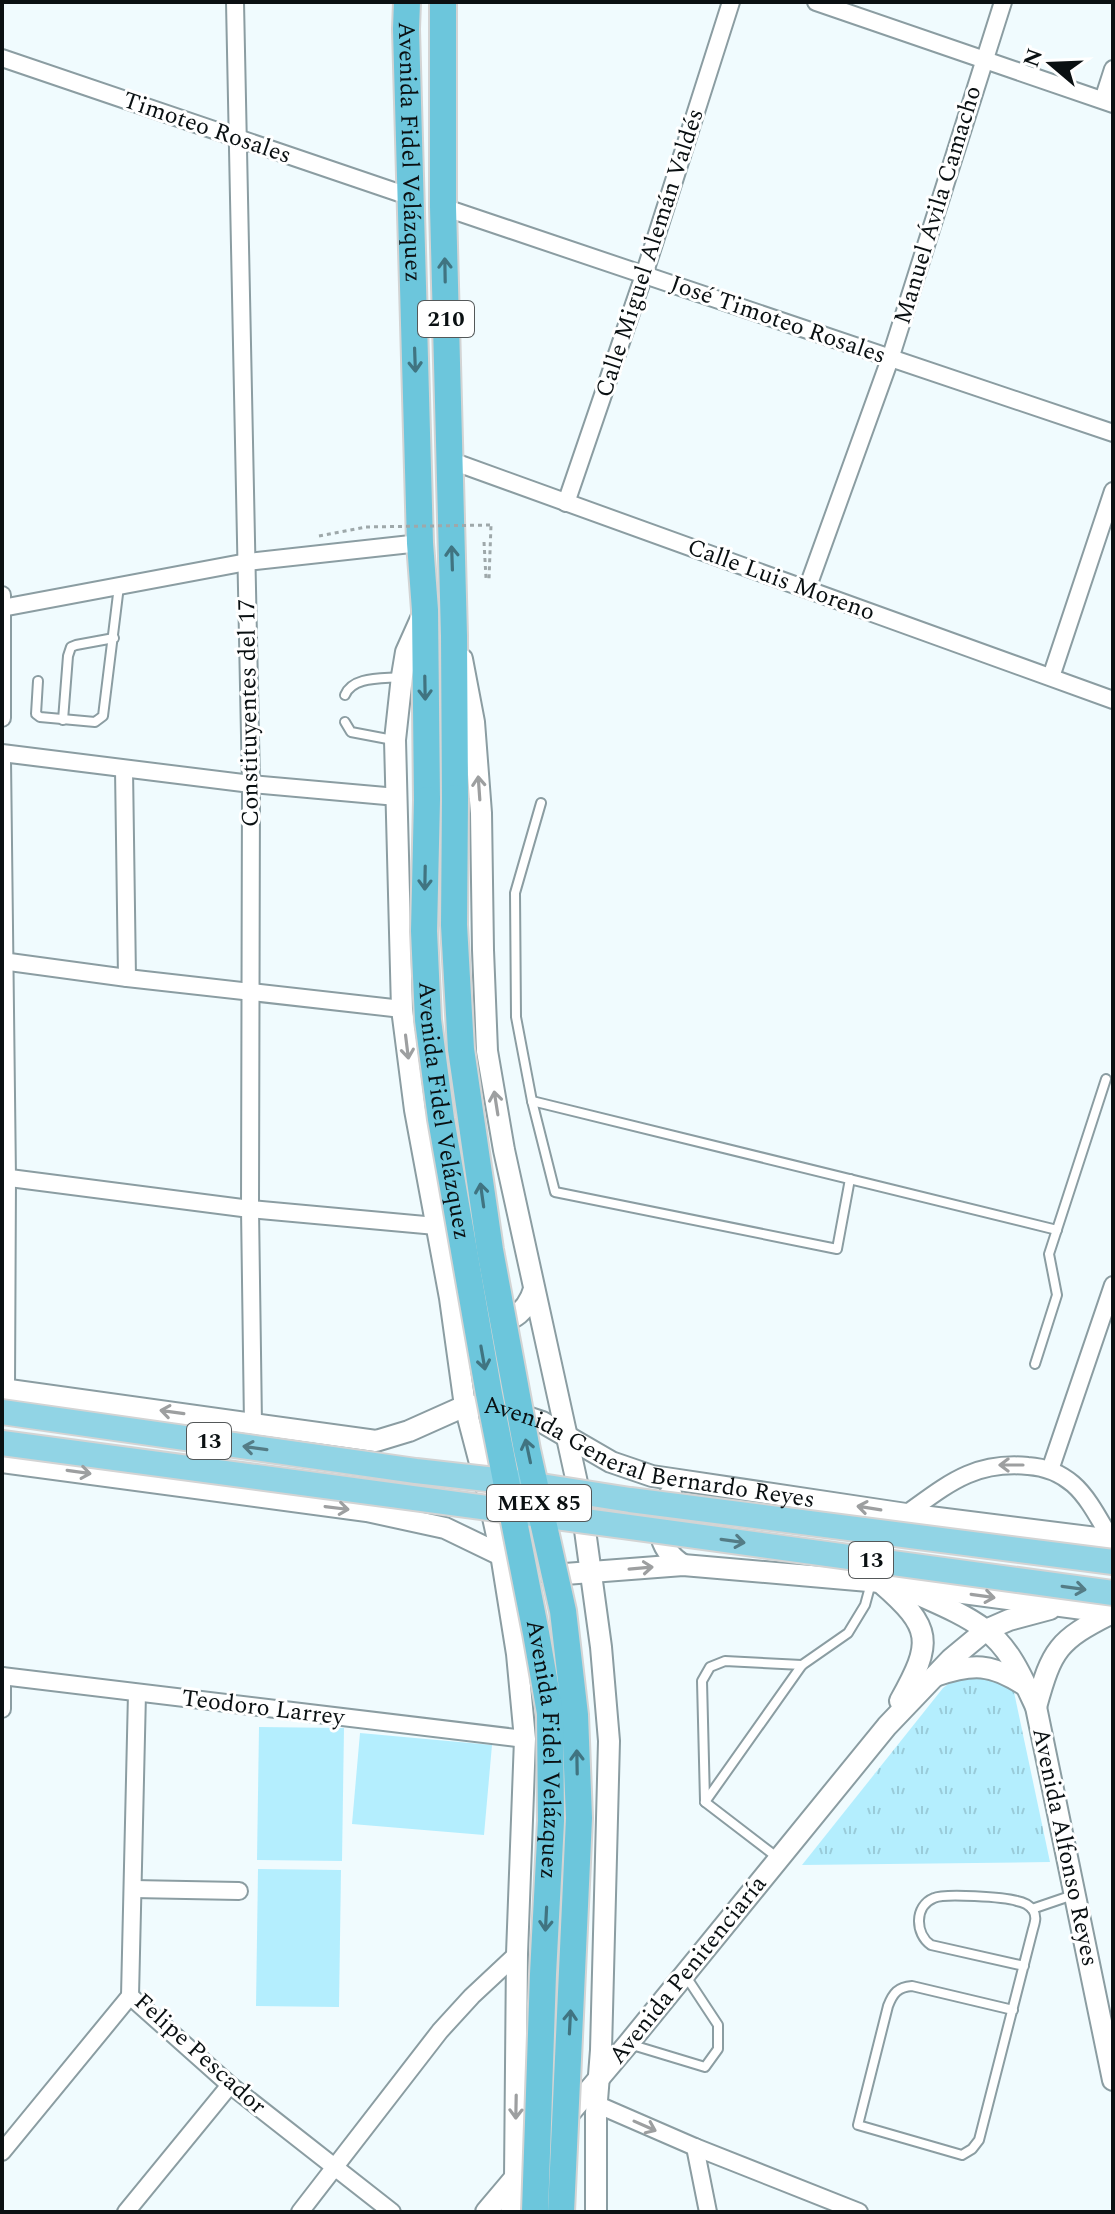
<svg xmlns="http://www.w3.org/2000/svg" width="1115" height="2214" font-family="Spectral,serif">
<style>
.grass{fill:url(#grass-tufts)}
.garden{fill:#b4eefe}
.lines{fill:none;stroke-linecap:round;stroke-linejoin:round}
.service-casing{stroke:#8b9da2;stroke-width:12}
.minor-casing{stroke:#8b9da2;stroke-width:20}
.tertiary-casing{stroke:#8b9da2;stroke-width:24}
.trunk-casing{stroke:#d3d4d4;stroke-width:30}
.path{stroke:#9ea8aa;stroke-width:3;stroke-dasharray:4 4;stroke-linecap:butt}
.service{stroke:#fff;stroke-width:8}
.minor{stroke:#fff;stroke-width:16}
.tertiary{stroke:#fff;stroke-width:20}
.trunk{stroke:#6cc6dc;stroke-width:26}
.primary-bridge-casing{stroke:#d3d4d4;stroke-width:28;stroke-linecap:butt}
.trunk-bridge-casing{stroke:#d3d4d4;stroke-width:30;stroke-linecap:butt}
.path-bridge{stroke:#9ea8aa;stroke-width:3;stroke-dasharray:4 4;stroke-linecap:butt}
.primary-bridge{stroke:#91d4e5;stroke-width:24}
.trunk-bridge{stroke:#6cc6dc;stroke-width:26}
.oneway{stroke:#407481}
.oneway2{stroke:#9d9fa0}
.oneway3{stroke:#547c86}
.labels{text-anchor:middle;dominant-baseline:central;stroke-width:6;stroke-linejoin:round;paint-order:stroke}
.shield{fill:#fff;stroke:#545859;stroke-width:2}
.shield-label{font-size:22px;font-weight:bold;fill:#0a1012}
.street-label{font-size:24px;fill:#0a1012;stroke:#fff}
</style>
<defs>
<pattern id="grass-tufts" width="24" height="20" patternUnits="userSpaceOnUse" patternTransform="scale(2)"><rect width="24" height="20" fill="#b4eefe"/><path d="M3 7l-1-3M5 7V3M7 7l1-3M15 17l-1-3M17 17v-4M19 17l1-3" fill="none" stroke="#99cbd9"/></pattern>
</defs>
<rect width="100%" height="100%" fill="#f0fbfe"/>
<path class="grass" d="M 968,1674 L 999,1678 L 1014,1692 L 1050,1862 L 802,1865 L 943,1688 L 956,1678 Z"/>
<g class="garden">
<path d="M 259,1727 L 344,1728 L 342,1861 L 257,1860 Z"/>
<path d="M 360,1733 L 492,1745 L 484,1835 L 352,1824 Z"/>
<path d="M 258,1869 L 341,1870 L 339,2007 L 256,2006 Z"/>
</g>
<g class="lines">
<g class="service-casing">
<g id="service">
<path d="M 38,681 L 36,714 L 40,717 L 95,722 L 103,716 L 119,586"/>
<path d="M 345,695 C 353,676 382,679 401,677"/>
<path d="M 63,720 L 68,656 L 71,647 L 76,645 L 114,638"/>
<path d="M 345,722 L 351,732 L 393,740"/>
<path d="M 541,803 L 515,893 L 516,1017 L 532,1101 L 555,1192 L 837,1249 L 850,1179"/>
<path d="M 532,1101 L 1057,1230"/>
<path d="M 1035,1364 L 1057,1295 L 1049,1254 L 1106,1079"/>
<path d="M 705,1801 L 702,1681 L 710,1667 L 725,1661 L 802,1665"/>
<path d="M 705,1802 L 802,1665 L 848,1633 L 865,1605 L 871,1583"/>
<path d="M 705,1802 L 778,1858"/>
<path d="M 1032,1909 L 1073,1895"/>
<path d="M 1013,2010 L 912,1986 C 898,1987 893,1993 888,2006 L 858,2125 L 962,2155 L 972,2149 L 979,2140 L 1033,1929 C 1035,1922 1037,1917 1033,1910 C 1029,1905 1023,1902 1017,1901 C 1005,1897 944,1893 934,1898 C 914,1906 915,1934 931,1945 L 1024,1966"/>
<path d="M 629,2044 L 705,2067 L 718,2049 L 718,2025 L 685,1975"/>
</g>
</g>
<g class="minor-casing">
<g id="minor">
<path d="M 235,2 L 251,784 L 250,1209 L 253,1424"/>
<path d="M 816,2 L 1113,104"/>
<path d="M 2,58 L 411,197"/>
<path d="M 1103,100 L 1113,69"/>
<path d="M 443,207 L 1113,433"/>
<path d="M 449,460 L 1113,700"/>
<path d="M 566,503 L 644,275 L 731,2"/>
<path d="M 807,589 L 890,359 L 1003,2"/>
<path d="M 2,595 L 2,718"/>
<path d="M 2,608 L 247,562 L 420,543"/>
<path d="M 1051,677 L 1113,491"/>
<path d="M 2,753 L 251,784 L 397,797"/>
<path d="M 2,760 L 7,1178 L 6,1389"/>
<path d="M 124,769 L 127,978"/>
<path d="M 2,961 L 127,978 L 402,1009"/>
<path d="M 2,1177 L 250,1209 L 436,1226"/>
<path d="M 1050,1470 L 1113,1285"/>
<path d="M 906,1514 C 948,1484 974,1461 1028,1466 C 1045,1467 1060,1473 1073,1484 C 1089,1498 1100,1521 1111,1539"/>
<path d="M 2,1676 L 525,1739"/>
<path d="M 2,1709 L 2,1676"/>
<path d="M 133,1889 L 239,1891"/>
<path d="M 130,1996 L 230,2085 L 392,2212"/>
<path d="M 130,1996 L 137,1693"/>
<path d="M 596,2104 L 695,2147 L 859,2212"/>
<path d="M 695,2147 L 708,2212"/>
<path d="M 2,2152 L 130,1996"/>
<path d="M 126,2212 L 230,2085"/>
<path d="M 300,2212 L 440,2031 L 472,1996 L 517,1954"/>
</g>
</g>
<g class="tertiary-casing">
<g id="tertiary">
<path d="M 423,614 L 406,652 L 402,676 L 395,740 L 402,1009 L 415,1110 L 450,1298 L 465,1406 L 487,1490 L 501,1554 L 517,1654 L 525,1739 L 517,1954 L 515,2179 L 511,2212"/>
<path d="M 462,659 L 474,722 L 481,813 L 483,950 L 487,1051 L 504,1150 L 581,1501 L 601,1647 L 609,1741 L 601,2050 L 596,2113 L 596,2212"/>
<path d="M 491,1324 C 513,1322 528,1310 534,1289"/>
<path id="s1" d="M 2,1389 L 376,1441 L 409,1431 L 465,1406 L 494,1406 L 542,1422 L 611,1462 L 652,1476 L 906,1514 L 1113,1540"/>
<path d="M 2,1462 L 367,1511 L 445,1528 L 530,1569 L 565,1574 L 683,1565 L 880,1582 L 1113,1613"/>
<path d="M 671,1493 C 652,1517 657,1549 683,1565"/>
<path d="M 881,1583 C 933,1628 933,1642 900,1701"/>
<path d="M 917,1594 C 939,1604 964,1614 984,1629 C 1010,1647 1023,1679 1036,1707 L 1113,2080"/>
<path d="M 935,1676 C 973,1663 991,1663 1026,1686"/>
<path d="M 1036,1707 C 1052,1649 1058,1640 1112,1613"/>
<path d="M 486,2212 L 628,2044 L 887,1726 L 951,1659 L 986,1630 L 1009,1620 L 1050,1609"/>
</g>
</g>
<g class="trunk-casing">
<g id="trunk">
<path id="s2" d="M 407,2 L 406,29 L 420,543 L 425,610 L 427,800"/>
<path d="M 443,2 L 443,207 L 454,636 L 455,798"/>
</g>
</g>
<g class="path">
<path d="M 319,536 L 366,527"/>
<path d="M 484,542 L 486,578 L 489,579 L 491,525"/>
</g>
<use href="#service" class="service"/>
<use href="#minor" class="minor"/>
<use href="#tertiary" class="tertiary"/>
<use href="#trunk" class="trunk"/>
<g class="primary-bridge-casing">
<g id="primary-bridge">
<path d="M 2,1412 L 416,1471 L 522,1483 L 630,1500 L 1113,1562"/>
<path d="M 2,1443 C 372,1492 743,1542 1113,1593"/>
</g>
</g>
<g class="trunk-bridge-casing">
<g id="trunk-bridge">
<path d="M 455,798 L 454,925 L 461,1049 L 490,1250 L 527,1450 L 563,1611 L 575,1715 L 579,1818 L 561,2212"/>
<path id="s3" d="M 427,800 L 424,931 L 428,1020 L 441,1119 L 489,1394 L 536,1633 L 550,1713 L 551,1821 L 543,1974 L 535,2212"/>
</g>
</g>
<path class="path-bridge" d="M 366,527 L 491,525"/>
<use href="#primary-bridge" class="primary-bridge"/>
<use href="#trunk-bridge" class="trunk-bridge"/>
</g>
<defs><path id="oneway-shaft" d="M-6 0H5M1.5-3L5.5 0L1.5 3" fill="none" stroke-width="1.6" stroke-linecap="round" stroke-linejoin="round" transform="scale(2)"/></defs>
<g class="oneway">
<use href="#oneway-shaft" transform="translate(445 270) rotate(-91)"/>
<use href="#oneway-shaft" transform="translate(415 360) rotate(88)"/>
<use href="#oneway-shaft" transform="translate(452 558) rotate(-92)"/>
<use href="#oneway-shaft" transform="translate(425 688) rotate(89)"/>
<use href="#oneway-shaft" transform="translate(425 878) rotate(91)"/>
<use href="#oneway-shaft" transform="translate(482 1195) rotate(-98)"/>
<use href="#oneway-shaft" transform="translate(483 1358) rotate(80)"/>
<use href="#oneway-shaft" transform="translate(528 1451) rotate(-102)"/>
<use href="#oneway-shaft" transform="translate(577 1762) rotate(-91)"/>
<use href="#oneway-shaft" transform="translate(546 1919) rotate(93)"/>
<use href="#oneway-shaft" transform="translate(570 2022) rotate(-87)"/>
</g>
<g class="oneway2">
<use href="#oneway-shaft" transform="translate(479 788) rotate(-94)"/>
<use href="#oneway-shaft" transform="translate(407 1047) rotate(83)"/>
<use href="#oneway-shaft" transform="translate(496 1103) rotate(-99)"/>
<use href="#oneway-shaft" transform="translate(172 1412) rotate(-172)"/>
<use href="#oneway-shaft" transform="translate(1011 1465) rotate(-180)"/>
<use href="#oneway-shaft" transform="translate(79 1472) rotate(8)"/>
<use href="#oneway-shaft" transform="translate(337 1508) rotate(7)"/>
<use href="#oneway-shaft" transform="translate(869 1508) rotate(-171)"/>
<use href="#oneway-shaft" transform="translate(641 1568) rotate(-5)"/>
<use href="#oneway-shaft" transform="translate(983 1596) rotate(8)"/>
<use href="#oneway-shaft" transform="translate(516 2107) rotate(91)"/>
<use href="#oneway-shaft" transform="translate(645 2126) rotate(24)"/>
</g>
<g class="oneway3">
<use href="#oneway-shaft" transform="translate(255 1448) rotate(-172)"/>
<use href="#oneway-shaft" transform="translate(733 1541) rotate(8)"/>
<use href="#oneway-shaft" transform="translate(1074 1588) rotate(8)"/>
</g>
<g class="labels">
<g class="shield">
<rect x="418" y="301" width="56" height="36" rx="6"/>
<rect x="187" y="1423" width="44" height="36" rx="6"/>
<rect x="487" y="1485" width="104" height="36" rx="6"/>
<rect x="849" y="1542" width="44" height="36" rx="6"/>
</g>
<g class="shield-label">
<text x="446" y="319">210</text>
<text x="209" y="1441">13</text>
<text x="539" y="1503">MEX 85</text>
<text x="871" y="1560">13</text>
</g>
<g class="street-label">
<text transform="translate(207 128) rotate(19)">Timoteo Rosales</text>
<text stroke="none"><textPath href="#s2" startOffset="150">Avenida Fidel Velázquez</textPath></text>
<text transform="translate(938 205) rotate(-73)">Manuel Ávila Camacho</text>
<text transform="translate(650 253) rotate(-72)">Calle Miguel Alemán Valdés</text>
<text transform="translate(778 320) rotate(19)">José Timoteo Rosales</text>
<text transform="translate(781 580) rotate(20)">Calle Luis Moreno</text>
<text transform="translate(249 713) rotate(-91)">Constituyentes del 17</text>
<text stroke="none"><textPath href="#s3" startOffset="312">Avenida Fidel Velázquez</textPath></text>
<text stroke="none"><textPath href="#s1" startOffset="666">Avenida General Bernardo Reyes</textPath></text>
<text transform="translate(263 1708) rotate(7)">Teodoro Larrey</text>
<text stroke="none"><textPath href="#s3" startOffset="960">Avenida Fidel Velázquez</textPath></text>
<text transform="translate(1065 1847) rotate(78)">Avenida Alfonso Reyes</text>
<text transform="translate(688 1970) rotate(-51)">Avenida Penitenciaría</text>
<text transform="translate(200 2054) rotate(42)">Felipe Pescador</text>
</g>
</g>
<rect width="1115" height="2214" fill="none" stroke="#0a1012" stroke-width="8"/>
<g transform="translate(1051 64) rotate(289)" stroke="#ffffff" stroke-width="6" paint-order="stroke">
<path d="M0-6L14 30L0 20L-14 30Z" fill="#0a1012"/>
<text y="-12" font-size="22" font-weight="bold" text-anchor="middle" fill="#0a1012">N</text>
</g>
</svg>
